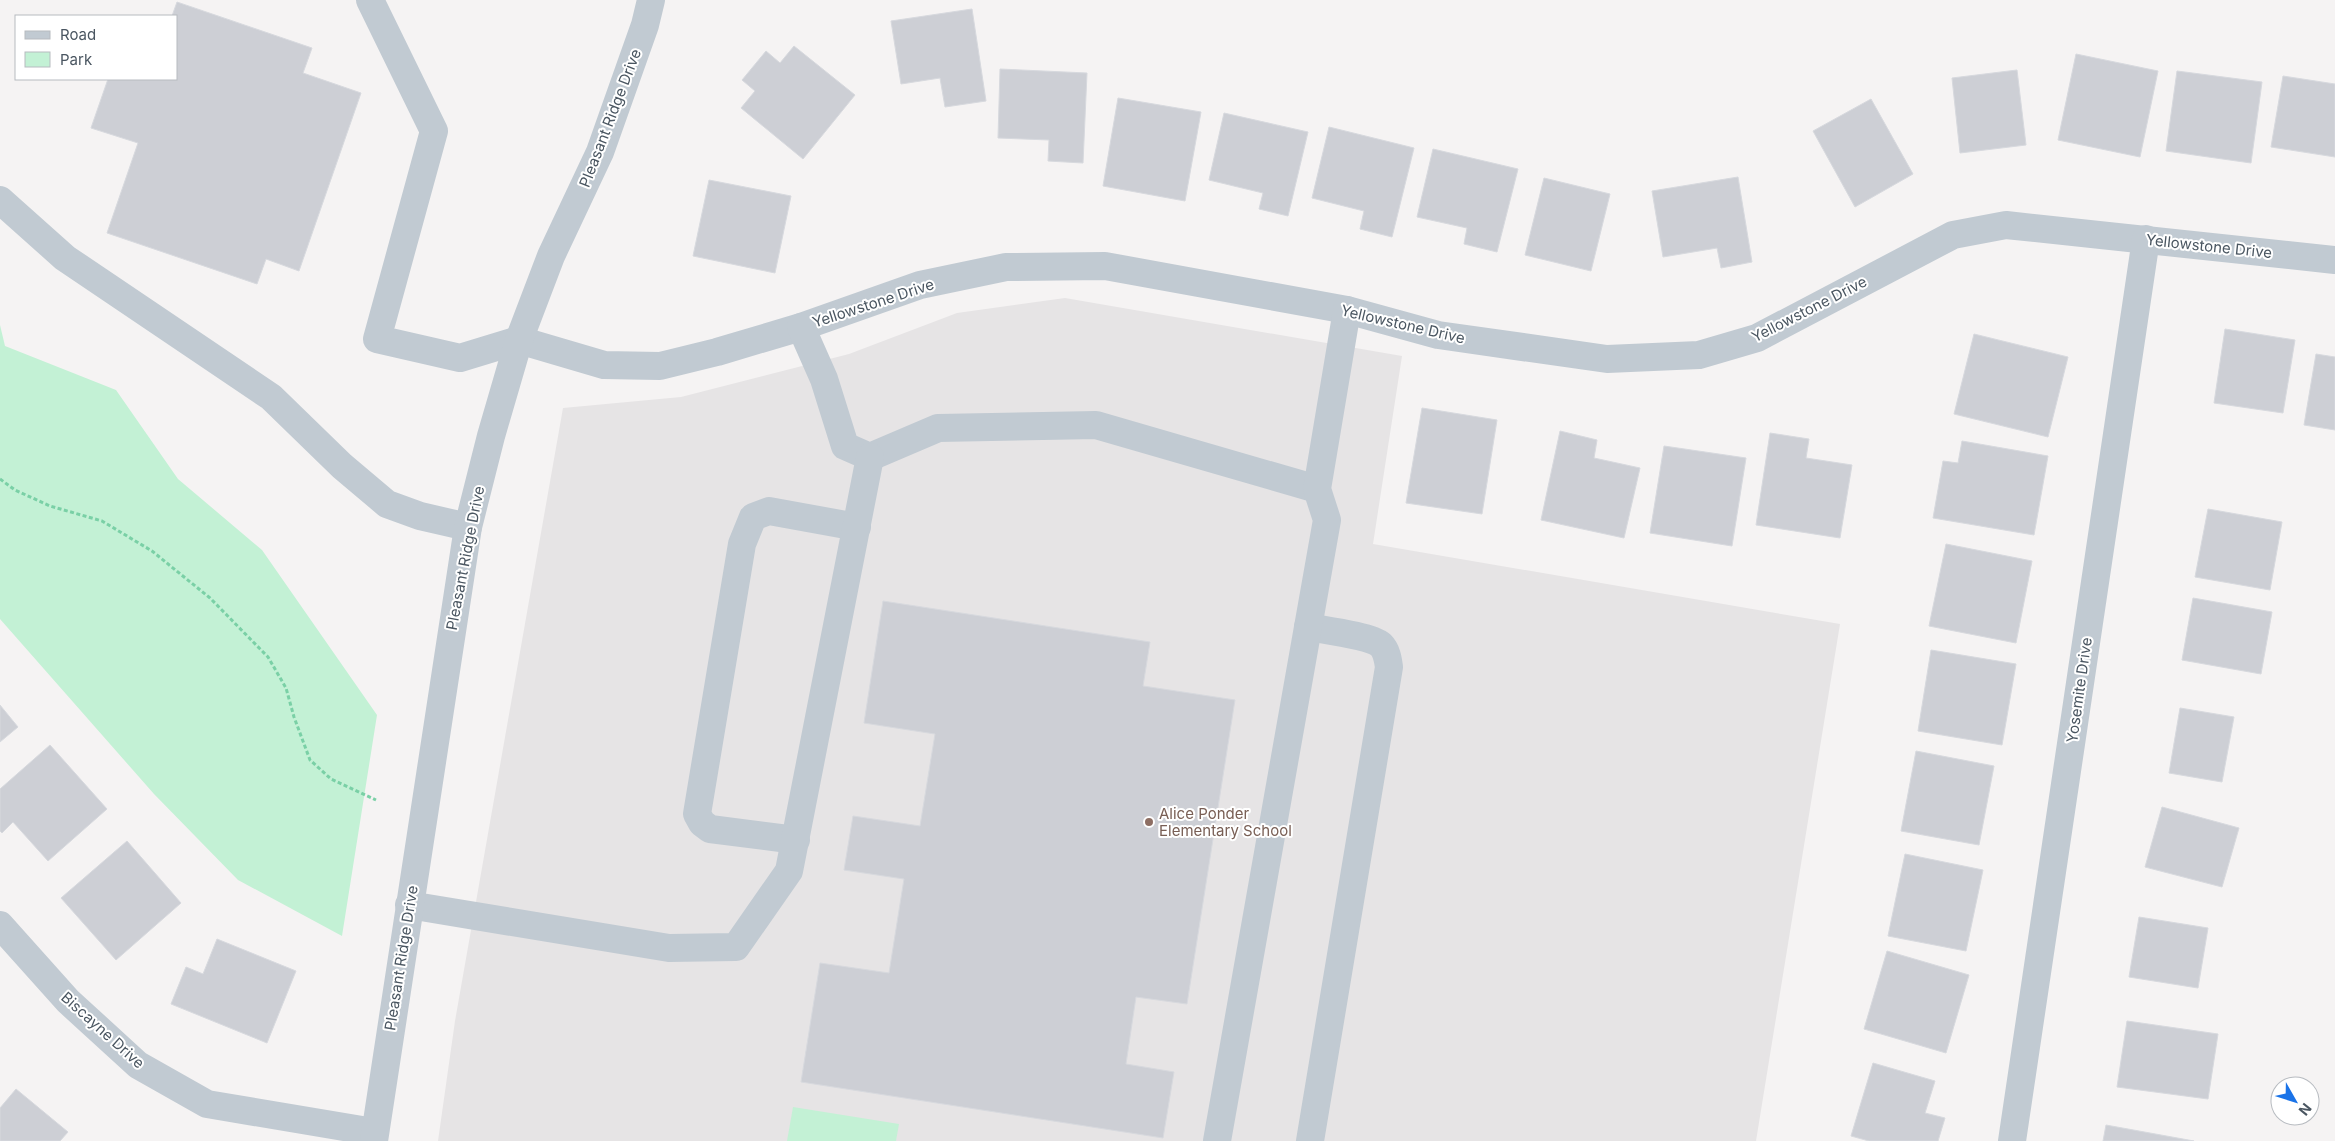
<svg xmlns="http://www.w3.org/2000/svg" width="2335" height="1141" font-family="Inter,sans-serif">
<style>
.education{fill:#e6e4e5}
.green{fill:#c3f1d5}
.building{fill:#cdcfd5;stroke:#d7d9de}
.lines{fill:none;stroke-linecap:round;stroke-linejoin:round}
.path{stroke:#7ad0a6;stroke-width:3;stroke-dasharray:4 2.5;stroke-linecap:butt}
.minor{stroke:#c1cad2;stroke-width:28}
.education-dot{fill:#8d6e63;stroke:#fff;stroke-width:2}
.labels{text-anchor:middle;dominant-baseline:central;stroke-width:4;stroke-linejoin:round;paint-order:stroke}
.street-label{font-size:15px;fill:#4a5661;stroke:#fff}
.education-label{font-size:15px;fill:#785e54;stroke:#fff;text-anchor:start}
</style>
<rect width="100%" height="100%" fill="#f5f3f3"/>
<path class="education" d="M 1065,298 L 1402,356 L 1373,544 L 1840,624 L 1756,1141 L 438,1141 L 455,1021 L 563,408 L 681,397 L 849,354 L 957,313 Z"/>
<g class="green">
<path d="M 0,325 L 5,346 L 116,390 L 178,479 L 262,550 L 377,715 L 342,936 L 238,880 L 154,794 L 0,619 Z"/>
<path d="M 793,1107 L 899,1124 L 896,1141 L 787,1141 Z"/>
</g>
<g class="building">
<path d="M 177,2 L 312,48 L 303,73 L 361,93 L 299,271 L 266,259 L 257,284 L 107,233 L 138,143 L 91,128 L 108,79 L 176,79 L 176,16 L 172,16 Z"/>
<path d="M 972,9 L 986,101 L 945,107 L 940,78 L 901,84 L 891,21 Z"/>
<path d="M 794,46 L 855,95 L 803,159 L 741,108 L 755,91 L 742,80 L 766,51 L 780,63 Z"/>
<path d="M 2076,54 L 2158,71 L 2140,157 L 2058,140 Z"/>
<path d="M 1000,69 L 1087,73 L 1083,163 L 1048,161 L 1049,140 L 998,138 Z"/>
<path d="M 2017,70 L 2026,145 L 1960,153 L 1952,78 Z"/>
<path d="M 2177,71 L 2262,82 L 2251,163 L 2166,151 Z"/>
<path d="M 2283,76 L 2335,84 L 2335,157 L 2271,147 Z"/>
<path d="M 1118,98 L 1201,112 L 1185,201 L 1103,186 Z"/>
<path d="M 1871,99 L 1913,174 L 1855,207 L 1813,131 Z"/>
<path d="M 1224,113 L 1308,132 L 1288,216 L 1259,209 L 1263,193 L 1209,180 Z"/>
<path d="M 1329,127 L 1414,148 L 1392,237 L 1360,229 L 1364,211 L 1312,198 Z"/>
<path d="M 1433,149 L 1518,169 L 1497,252 L 1464,244 L 1467,228 L 1417,217 Z"/>
<path d="M 1738,177 L 1752,262 L 1721,268 L 1717,248 L 1663,257 L 1652,191 Z"/>
<path d="M 1544,178 L 1610,194 L 1591,271 L 1525,255 Z"/>
<path d="M 709,180 L 791,196 L 775,273 L 693,256 Z"/>
<path d="M 2225,329 L 2295,340 L 2283,413 L 2214,403 Z"/>
<path d="M 1974,334 L 2068,357 L 2048,437 L 1954,414 Z"/>
<path d="M 2316,354 L 2335,357 L 2335,430 L 2304,425 Z"/>
<path d="M 1422,408 L 1497,420 L 1482,514 L 1406,503 Z"/>
<path d="M 1560,431 L 1597,440 L 1594,458 L 1640,468 L 1624,538 L 1541,520 Z"/>
<path d="M 1770,433 L 1809,439 L 1806,458 L 1852,465 L 1840,538 L 1756,525 Z"/>
<path d="M 1962,441 L 2048,456 L 2034,535 L 1933,518 L 1943,461 L 1958,463 Z"/>
<path d="M 1664,446 L 1746,458 L 1732,546 L 1650,533 Z"/>
<path d="M 2208,509 L 2282,522 L 2270,590 L 2195,577 Z"/>
<path d="M 1946,544 L 2032,561 L 2016,643 L 1929,626 Z"/>
<path d="M 2193,598 L 2272,612 L 2261,674 L 2182,660 Z"/>
<path d="M 883,601 L 1150,642 L 1143,686 L 1235,700 L 1187,1004 L 1136,997 L 1126,1064 L 1174,1072 L 1163,1138 L 801,1082 L 820,963 L 889,973 L 904,879 L 844,870 L 853,816 L 920,826 L 935,734 L 864,723 Z"/>
<path d="M 1931,650 L 2016,664 L 2002,745 L 1918,731 Z"/>
<path d="M 0,705 L 18,727 L 0,742 Z"/>
<path d="M 2180,708 L 2234,717 L 2222,782 L 2169,773 Z"/>
<path d="M 50,745 L 107,809 L 48,861 L 13,822 L 2,833 L 0,831 L 0,789 Z"/>
<path d="M 1916,751 L 1994,766 L 1979,845 L 1901,831 Z"/>
<path d="M 2162,807 L 2239,828 L 2222,887 L 2145,867 Z"/>
<path d="M 127,841 L 181,903 L 116,960 L 61,898 Z"/>
<path d="M 1905,854 L 1983,870 L 1966,951 L 1888,936 Z"/>
<path d="M 2139,917 L 2208,928 L 2198,988 L 2129,977 Z"/>
<path d="M 217,939 L 296,971 L 267,1043 L 171,1004 L 186,967 L 203,974 Z"/>
<path d="M 1887,951 L 1969,975 L 1946,1053 L 1864,1029 Z"/>
<path d="M 2127,1021 L 2218,1034 L 2208,1099 L 2117,1087 Z"/>
<path d="M 1873,1063 L 1935,1081 L 1925,1113 L 1945,1118 L 1938,1141 L 1869,1141 L 1851,1136 Z"/>
<path d="M 16,1089 L 68,1132 L 60,1141 L 0,1141 L 0,1108 Z"/>
<path d="M 2106,1125 L 2194,1141 L 2103,1141 Z"/>
</g>
<g class="lines">
<path class="path" d="M 0,479 L 15,490 L 50,506 L 102,521 L 152,551 L 210,598 L 268,657 L 286,688 L 294,717 L 310,760 L 331,779 L 376,800"/>
<g class="minor">
<path d="M 370,0 L 434,131 L 377,339 L 460,358 L 519,340 L 604,365 L 660,366 L 717,352 L 801,327 L 920,285 L 1006,267 L 1105,266 L 1347,310 L 1438,335 L 1607,359 L 1699,355 L 1757,338 L 1953,235 L 2006,225 L 2335,260"/>
<path d="M 0,200 L 65,258 L 271,397 L 342,466 L 387,504 L 420,516 L 468,527"/>
<path d="M 801,327 L 824,379 L 845,446 L 870,457 L 938,428 L 1096,425 L 1317,489"/>
<path d="M 1308,627 C 1323,630 1371,636 1381,645 C 1387,651 1388,660 1389,667 L 1310,1141"/>
<path d="M 796,840 L 710,829 L 702,823 L 697,814 L 742,544 L 753,517 L 769,511 L 857,527"/>
<path d="M 409,905 L 669,948 L 736,947 L 789,871 L 870,457"/>
<path d="M 0,925 L 68,1001 L 138,1065 L 207,1104 L 374,1132"/>
<path d="M 374,1141 L 468,527 L 491,436 L 519,340 L 551,256 L 600,152 L 645,25 L 651,0"/>
<path d="M 1217,1141 L 1327,520 L 1317,489 L 1347,310"/>
<path d="M 2012,1141 L 2146,239"/>
</g>
</g>
<circle class="education-dot" cx="1149" cy="822" r="5"/>
<g class="labels">
<g class="street-label">
<text transform="translate(610 118) rotate(-69)">Pleasant Ridge Drive</text>
<text transform="translate(2209 246) rotate(6)">Yellowstone Drive</text>
<text transform="translate(873 303) rotate(-18)">Yellowstone Drive</text>
<text transform="translate(1809 309) rotate(-27)">Yellowstone Drive</text>
<text transform="translate(1403 324) rotate(13)">Yellowstone Drive</text>
<text transform="translate(465 558) rotate(-79)">Pleasant Ridge Drive</text>
<text transform="translate(2079 690) rotate(-82)">Yosemite Drive</text>
<text transform="translate(401 958) rotate(-81)">Pleasant Ridge Drive</text>
<text transform="translate(103 1030) rotate(42)">Biscayne Drive</text>
</g>
<g class="education-label">
<text x="1159" y="813">Alice Ponder<tspan x="1159" dy="17">Elementary School</tspan></text>
</g>
</g>
<rect x="15" y="15" width="162" height="65" fill="#ffffff" stroke="#b7bbc0"/>
<rect x="25" y="31" width="25" height="8" fill="#c1cad2" stroke="#b7bbc0"/>
<text x="60" y="40" font-size="15" fill="#4a5661">Road</text>
<rect x="25" y="52" width="25" height="15" fill="#c3f1d5" stroke="#b7bbc0"/>
<text x="60" y="65" font-size="15" fill="#4a5661">Park</text>
<g transform="translate(2295 1101) rotate(129)"><circle r="24" fill="#ffffff" stroke="#b7bbc0"/>
<path d="M0-4L9 19L0 12L-9 19Z" fill="#1a73e8"/>
<text y="-8" font-size="14" font-weight="bold" text-anchor="middle" fill="#4a5661">N</text>
</g>
</svg>
